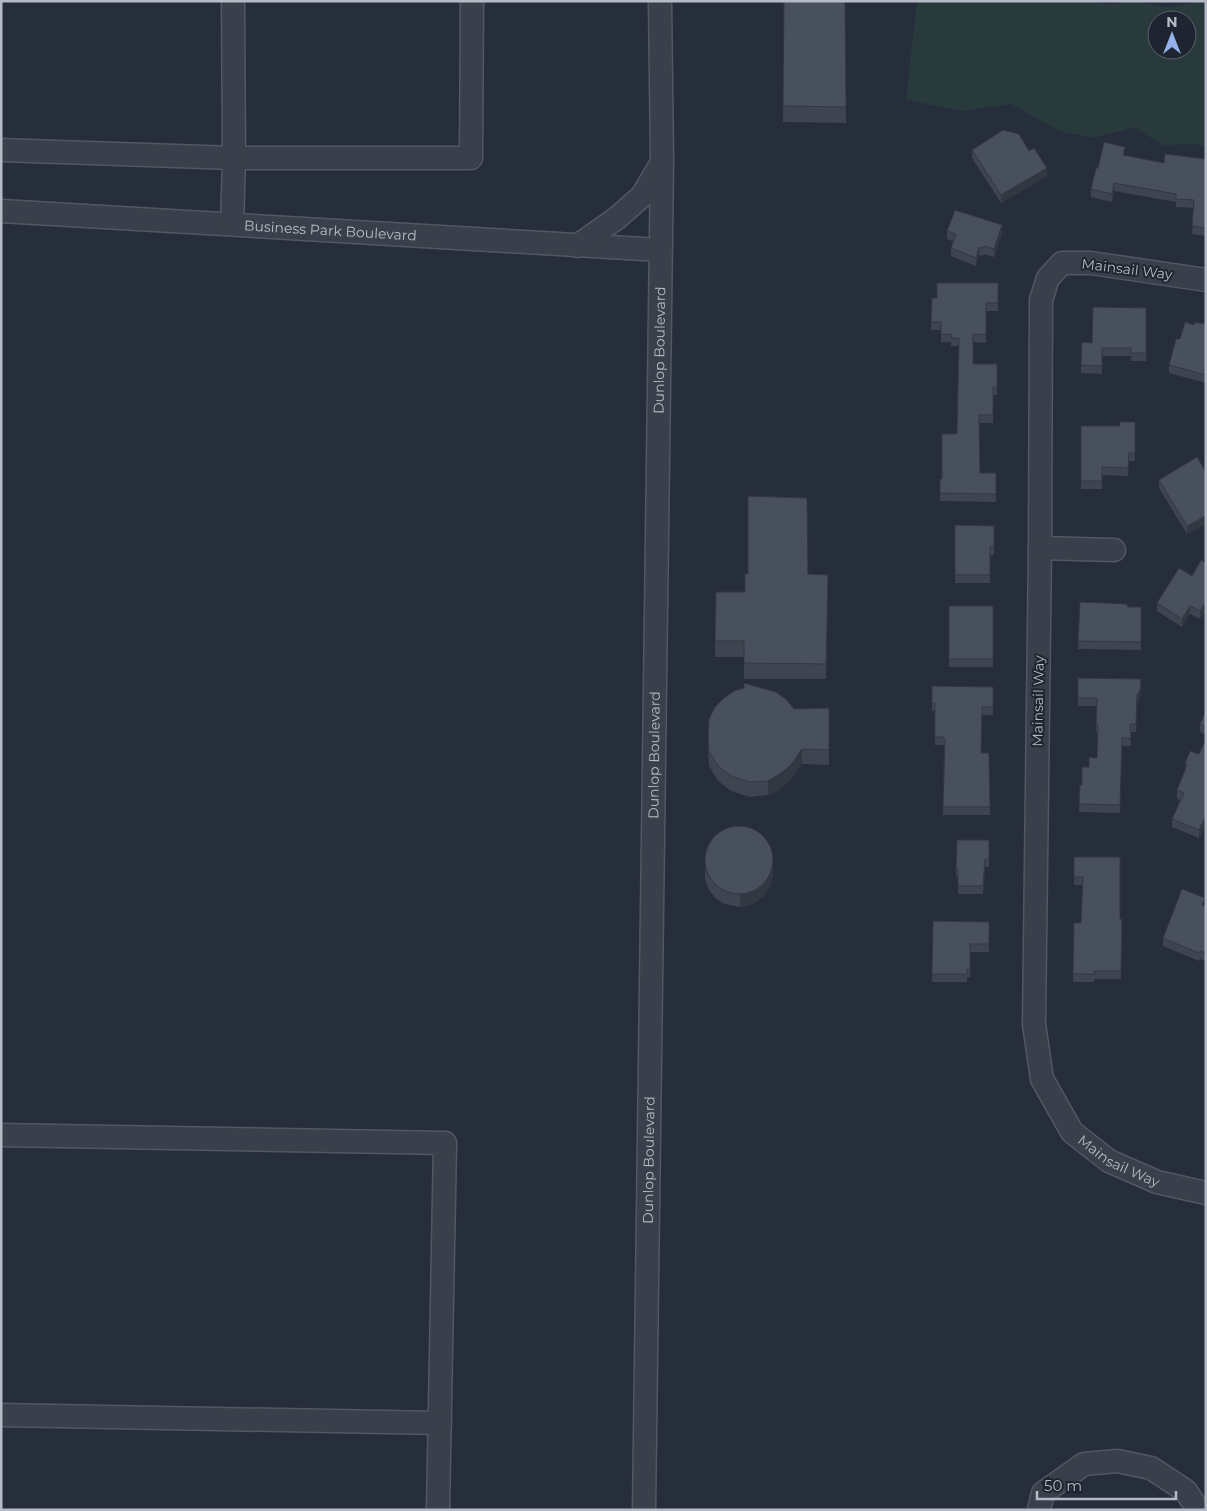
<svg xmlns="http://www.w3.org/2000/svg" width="1207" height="1511" font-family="Montserrat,sans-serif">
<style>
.green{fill:#293a3d;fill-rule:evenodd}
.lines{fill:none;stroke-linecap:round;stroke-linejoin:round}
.minor-casing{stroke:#525863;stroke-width:25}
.minor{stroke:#3a404b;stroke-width:22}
.wall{fill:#3e4551}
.shaded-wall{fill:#323842}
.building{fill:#48505e;stroke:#323842}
.labels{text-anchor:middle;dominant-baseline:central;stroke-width:4;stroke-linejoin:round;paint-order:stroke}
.street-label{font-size:14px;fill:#b5bbc6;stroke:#1f2530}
</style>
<rect width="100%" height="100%" fill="#262d3b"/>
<path class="green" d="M 917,1 L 1094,1 C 1113,8 1113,2 1132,1 C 1144,1 1155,7 1167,7 C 1179,7 1192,1 1206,1 L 1206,148 L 1198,144 L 1162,145 L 1135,127 L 1094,138 L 1059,131 L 1011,104 L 963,111 L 906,100 ZM 1157,20 L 1187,20 L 1187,50 L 1157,50 Z"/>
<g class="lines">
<g class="minor-casing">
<g id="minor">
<path d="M 1,150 L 234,158 L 471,158 L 472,1"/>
<path id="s1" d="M 1,211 L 660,250"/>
<path d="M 232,224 L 234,158 L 233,1"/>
<path d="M 577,246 L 617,218 L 642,196 L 662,162"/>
<path id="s2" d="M 1206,280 L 1091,263 L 1062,263 L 1048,278 L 1041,300 L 1040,548 L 1034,1024 L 1042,1079 L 1072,1132 L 1109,1161 L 1157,1182 L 1206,1193"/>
<path d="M 1040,548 L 1114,550"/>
<path d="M 1,1135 L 445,1143 L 438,1510"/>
<path d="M 1,1415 L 440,1423"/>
<path id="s3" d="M 644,1510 L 662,161 L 660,1"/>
<path d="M 1039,1510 L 1043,1493 L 1084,1464 L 1117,1461 L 1151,1468 L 1186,1491 L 1198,1510"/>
</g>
</g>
<use href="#minor" class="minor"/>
</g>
<g class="wall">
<path d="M 784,1 L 845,1 L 846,123 L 783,122 Z"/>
<path d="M 972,150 L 1047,176 L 1001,203 L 972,158 Z"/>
<path d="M 1125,155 L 1164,163 L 1206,159 L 1206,236 L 1192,234 L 1194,208 L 1176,207 L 1176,202 L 1114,191 L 1112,202 L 1091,197 L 1091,189 L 1098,168 Z"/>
<path d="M 947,231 L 1002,233 L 994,257 L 984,254 L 983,256 L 979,255 L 976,266 L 951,256 L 951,248 L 953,241 L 947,239 Z"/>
<path d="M 998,283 L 998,311 L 986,311 L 986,343 L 973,342 L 973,364 L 997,364 L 997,395 L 993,395 L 993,423 L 979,423 L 980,473 L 996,473 L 996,502 L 940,501 L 940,479 L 942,479 L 957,434 L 959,346 L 951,346 L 951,342 L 941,342 L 941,330 L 931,330 L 932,298 L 937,298 Z"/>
<path d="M 1146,308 L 1146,361 L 1131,361 L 1131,356 L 1102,356 L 1102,374 L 1081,373 L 1082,342 L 1092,343 Z"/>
<path d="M 1206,323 L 1206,383 L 1169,373 L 1169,365 L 1180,339 L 1194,325 L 1205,324 Z"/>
<path d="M 1135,422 L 1135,461 L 1129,461 L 1128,476 L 1102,475 L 1102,489 L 1081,489 L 1081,426 L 1120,426 Z"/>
<path d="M 1206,472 L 1206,524 L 1187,534 L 1159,488 L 1159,480 Z"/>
<path d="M 955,525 L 994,526 L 994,555 L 990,555 L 990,583 L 955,583 Z"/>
<path d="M 1206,563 L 1206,610 L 1200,619 L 1190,614 L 1182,627 L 1157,611 L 1157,603 L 1192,576 Z"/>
<path d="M 808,574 L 828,591 L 826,679 L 744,679 L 744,657 L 715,657 L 716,592 L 745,592 Z"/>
<path d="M 1080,602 L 1128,607 L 1141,607 L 1141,650 L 1078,649 Z"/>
<rect x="949" y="606" width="44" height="61"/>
<path d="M 1078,678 L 1141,687 L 1140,698 L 1137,703 L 1136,732 L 1130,732 L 1131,746 L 1122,746 L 1120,813 L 1079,812 L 1080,785 L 1082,785 L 1089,767 L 1097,758 L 1098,732 L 1096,732 L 1097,706 L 1078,706 Z"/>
<path d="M 932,686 L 993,687 L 993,715 L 982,715 L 981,753 L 989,753 L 990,815 L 943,815 L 944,747 L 943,745 L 935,745 L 935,711 L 932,711 Z"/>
<path d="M 829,708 L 829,765 L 802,764 L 791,779 L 780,789 L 768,795 L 750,797 L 731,791 L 718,781 L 709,766 L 708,751 L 708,736 L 794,709 Z"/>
<path d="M 1206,711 L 1206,735 L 1200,732 L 1200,724 Z"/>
<path d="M 1206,739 L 1206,823 L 1199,838 L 1172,827 L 1172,819 L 1181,800 L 1177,799 L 1177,790 L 1185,772 L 1185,764 L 1199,754 Z"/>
<path d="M 957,840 L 989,840 L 989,867 L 985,867 L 983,894 L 958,894 L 958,877 L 956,877 Z"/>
<path d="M 705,855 L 773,876 L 770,886 L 763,897 L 752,904 L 740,907 L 725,904 L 716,899 L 709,890 L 705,880 Z"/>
<path d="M 1074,857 L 1120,919 L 1122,919 L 1121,979 L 1094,979 L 1094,982 L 1073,982 L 1074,923 L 1081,923 L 1082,885 L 1074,885 Z"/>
<path d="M 1205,906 L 1206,906 L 1206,961 L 1200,959 L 1199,961 L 1163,946 L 1163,938 Z"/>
<path d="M 933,921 L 989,922 L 989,952 L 970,952 L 970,977 L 967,977 L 967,982 L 932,982 Z"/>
</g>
<g class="shaded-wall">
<path d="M 1047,168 L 1047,176 L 1001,203 L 1001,195 Z"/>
<path d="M 1114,183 L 1114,191 L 1112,202 L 1112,194 Z"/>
<path d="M 1002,225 L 1002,233 L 994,257 L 994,249 Z"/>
<path d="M 979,247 L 979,255 L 976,266 L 976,258 Z"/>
<path d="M 1206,516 L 1206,524 L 1187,534 L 1187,526 Z"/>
<path d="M 1206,602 L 1206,610 L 1200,619 L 1200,611 Z"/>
<path d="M 1190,606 L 1190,614 L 1182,627 L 1182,619 Z"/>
<path d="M 1141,679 L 1140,698 L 1137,703 L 1136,732 L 1137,695 Z"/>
<path d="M 802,749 L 802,764 L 791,779 L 780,789 L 768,795 L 768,781 Z"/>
<path d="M 1206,815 L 1206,823 L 1199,838 L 1199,830 Z"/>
<path d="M 773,853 L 773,876 L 770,886 L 763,897 L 752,904 L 740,907 L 740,895 Z"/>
</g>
<g class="building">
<path d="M 784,1 L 845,1 L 846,107 L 783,106 Z"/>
<path d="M 1003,130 L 1019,134 L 1029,151 L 1034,148 L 1047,168 L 1001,195 L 972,150 Z"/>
<path d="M 1104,142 L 1125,147 L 1123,155 L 1164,163 L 1165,154 L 1206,159 L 1206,228 L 1192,226 L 1194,200 L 1176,199 L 1176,194 L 1114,183 L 1112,194 L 1091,189 L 1096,168 L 1098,168 Z"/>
<path d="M 955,210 L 1002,225 L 994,249 L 984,246 L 983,248 L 979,247 L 976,258 L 951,248 L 956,234 L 947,231 Z"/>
<path d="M 937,283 L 998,283 L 998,303 L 986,303 L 986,335 L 973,334 L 973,364 L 997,364 L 997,387 L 993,387 L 993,415 L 979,415 L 980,473 L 996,473 L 996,494 L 940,493 L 940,479 L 942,479 L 942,434 L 957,434 L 959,338 L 951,338 L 951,334 L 941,334 L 941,322 L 931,322 L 932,298 L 937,298 Z"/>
<path d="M 1093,307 L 1146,308 L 1146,353 L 1131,353 L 1131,348 L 1102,348 L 1102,366 L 1081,365 L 1082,342 L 1092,343 Z"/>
<path d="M 1185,322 L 1194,325 L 1195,322 L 1205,324 L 1206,323 L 1206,375 L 1169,365 L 1176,339 L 1180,339 Z"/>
<path d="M 1120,422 L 1135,422 L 1135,453 L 1129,453 L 1128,468 L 1102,467 L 1102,481 L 1081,481 L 1081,426 L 1120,426 Z"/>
<path d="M 1197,457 L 1206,472 L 1206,516 L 1187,526 L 1159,480 Z"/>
<path d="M 748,496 L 807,498 L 808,574 L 828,575 L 826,664 L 744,663 L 744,641 L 715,641 L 716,592 L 745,592 L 745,574 L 748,574 Z"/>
<path d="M 955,525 L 994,526 L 994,547 L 990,547 L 990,575 L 955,575 Z"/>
<path d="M 1201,560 L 1206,563 L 1206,602 L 1200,611 L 1190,606 L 1182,619 L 1157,603 L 1179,568 L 1192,576 Z"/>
<path d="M 1080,602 L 1127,604 L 1128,607 L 1141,607 L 1141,642 L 1078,641 Z"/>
<rect x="949" y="606" width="44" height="53"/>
<path d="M 1078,678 L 1141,679 L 1140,690 L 1137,695 L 1136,724 L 1130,724 L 1131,738 L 1122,738 L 1120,805 L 1079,804 L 1080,785 L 1082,785 L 1082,767 L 1089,767 L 1089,757 L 1097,758 L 1098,724 L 1096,724 L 1097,698 L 1078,698 Z"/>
<path d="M 744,683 L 776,692 L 787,700 L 794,709 L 829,708 L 829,750 L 802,749 L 791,765 L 780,774 L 768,781 L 750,782 L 731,776 L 718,766 L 709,752 L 708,736 L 709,719 L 715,707 L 724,698 L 734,691 L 744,688 Z"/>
<path d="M 932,686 L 993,687 L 993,707 L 982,707 L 981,753 L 989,753 L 990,807 L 943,807 L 945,740 L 943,737 L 935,737 L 935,703 L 932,703 Z"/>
<path d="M 1206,711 L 1206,727 L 1200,724 Z"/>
<path d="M 1206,739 L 1206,815 L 1199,830 L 1172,819 L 1184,793 L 1177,790 L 1187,765 L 1185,764 L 1190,751 L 1199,754 Z"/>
<circle cx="739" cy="860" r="34"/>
<path d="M 957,840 L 989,840 L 989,859 L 985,859 L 983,886 L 958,886 L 958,869 L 956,869 Z"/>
<path d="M 1074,857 L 1120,857 L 1120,919 L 1122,919 L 1121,971 L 1094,971 L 1094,974 L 1073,974 L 1074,923 L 1081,923 L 1083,877 L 1074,877 Z"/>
<path d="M 1182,889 L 1205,898 L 1202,905 L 1206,906 L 1206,953 L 1200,951 L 1199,953 L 1163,938 Z"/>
<path d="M 933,921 L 989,922 L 989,944 L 970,944 L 970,969 L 967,969 L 967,974 L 932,974 Z"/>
</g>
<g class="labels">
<g class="street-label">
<text stroke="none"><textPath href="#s1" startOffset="330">Business Park Boulevard</textPath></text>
<text transform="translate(1127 269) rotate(7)">Mainsail Way</text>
<text stroke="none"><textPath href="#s3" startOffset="1160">Dunlop Boulevard</textPath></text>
<text transform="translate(1038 701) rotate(-89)">Mainsail Way</text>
<text stroke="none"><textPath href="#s3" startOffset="755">Dunlop Boulevard</textPath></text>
<text stroke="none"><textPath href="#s2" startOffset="1085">Mainsail Way</textPath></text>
<text stroke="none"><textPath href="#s3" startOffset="350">Dunlop Boulevard</textPath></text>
</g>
</g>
<rect width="1207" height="1511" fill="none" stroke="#b5bbc6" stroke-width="5"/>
<g transform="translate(1172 35)"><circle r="24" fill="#1f2530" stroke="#5b616c"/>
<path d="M0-4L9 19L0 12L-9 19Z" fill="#94b0ed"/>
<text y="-8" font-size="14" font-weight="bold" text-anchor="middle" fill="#b5bbc6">N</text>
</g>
<path d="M1037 1491v8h139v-8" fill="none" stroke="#b5bbc6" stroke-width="2.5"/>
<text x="1044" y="1491" font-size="15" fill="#b5bbc6" stroke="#1f2530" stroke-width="4" paint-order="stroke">50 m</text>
</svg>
